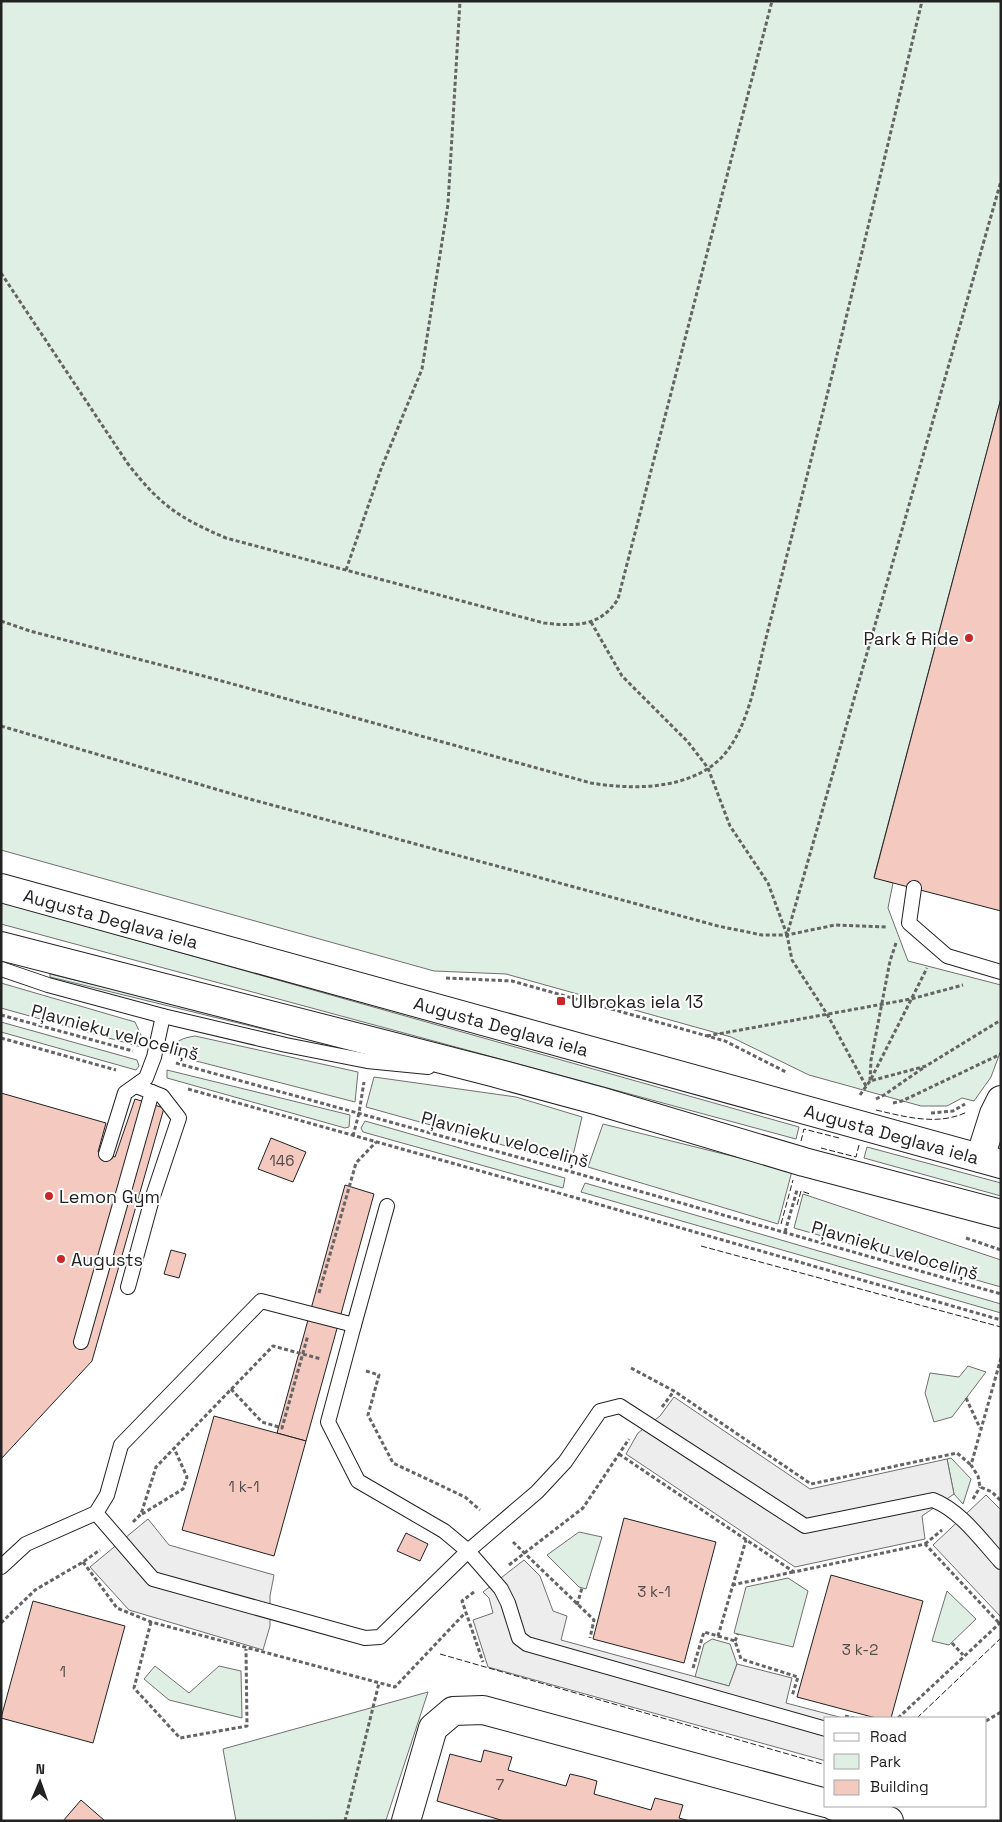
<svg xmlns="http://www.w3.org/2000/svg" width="1002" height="1822" font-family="'Space Grotesk',sans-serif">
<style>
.green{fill:#e0efe3;stroke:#6f6f6f}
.parking{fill:#ededed;stroke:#6f6f6f}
.building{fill:#f3c9c0;stroke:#222}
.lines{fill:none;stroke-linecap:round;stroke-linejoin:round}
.lane-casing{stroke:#222;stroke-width:16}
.street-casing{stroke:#222;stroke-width:30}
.secondary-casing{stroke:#222;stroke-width:30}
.path{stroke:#646464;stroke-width:3;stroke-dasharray:4 2.5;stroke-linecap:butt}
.lane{stroke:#fff;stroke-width:14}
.street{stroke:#fff;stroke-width:28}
.secondary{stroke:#fff;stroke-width:28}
.fence{stroke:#222;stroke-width:1;stroke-dasharray:6 2.5;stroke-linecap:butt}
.poi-dot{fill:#c62828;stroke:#fff;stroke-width:2}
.labels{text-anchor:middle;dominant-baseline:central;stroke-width:4;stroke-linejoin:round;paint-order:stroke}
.number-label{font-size:15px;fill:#564c4a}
.poi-label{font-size:18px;fill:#222;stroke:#fff;text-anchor:start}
.street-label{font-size:18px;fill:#222;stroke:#fff}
</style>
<rect width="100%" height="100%" fill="#fff"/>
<g class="green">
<path d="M 1,1 L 1001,1 L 1001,398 L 874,877 L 893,883 L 888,908 L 908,961 L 1001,985 L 1001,1050 L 991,1077 L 974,1101 L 962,1098 L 947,1106 L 921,1106 L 809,1075 L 731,1037 L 506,974 L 434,971 L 1,850 Z"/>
<path d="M 1,902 L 799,1127 L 796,1139 L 1,924 Z"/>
<path d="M 50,974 L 276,1029 L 277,1031 L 275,1032 L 50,977 Z"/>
<path d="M 1,983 L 135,1022 L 141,1035 L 141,1047 L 1,1008 Z"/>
<path d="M 1,1022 L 137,1060 L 139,1066 L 136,1070 L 1,1032 Z"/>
<path d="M 195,1036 L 358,1072 L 355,1102 L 169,1054 C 174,1041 182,1038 195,1036 Z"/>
<path d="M 167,1070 L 350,1115 L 349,1127 L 345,1128 L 167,1078 Z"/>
<path d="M 374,1077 L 516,1097 L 582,1117 L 571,1164 L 366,1107 Z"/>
<path d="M 365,1121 L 565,1178 L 563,1188 L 363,1132 L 361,1128 Z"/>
<path d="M 603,1124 L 792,1171 L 778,1224 L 588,1167 Z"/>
<path d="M 867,1147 L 1001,1183 L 1001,1196 L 864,1158 Z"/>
<path d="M 585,1183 L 1001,1304 L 1001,1313 L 581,1192 Z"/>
<path d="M 803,1194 L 1001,1260 L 1001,1287 L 794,1228 Z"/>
<path d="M 968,1366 L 986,1372 L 952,1417 L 934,1422 L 925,1393 L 930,1373 L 959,1377 Z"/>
<path d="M 951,1458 L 971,1479 L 963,1504 L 954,1494 L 947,1459 Z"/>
<path d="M 579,1532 L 602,1537 L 586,1589 L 579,1587 L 547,1555 Z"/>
<path d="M 788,1578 L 808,1591 L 793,1647 L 734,1633 L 746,1587 Z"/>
<path d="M 947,1591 L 976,1619 L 949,1645 L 932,1641 Z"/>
<path d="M 712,1639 L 730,1644 L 737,1664 L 729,1686 L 695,1677 L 704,1644 Z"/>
<path d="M 155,1666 L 189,1693 L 219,1666 L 241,1671 L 242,1718 L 169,1700 L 144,1679 Z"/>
<path d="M 428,1692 L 386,1820 L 236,1821 L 223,1749 Z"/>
</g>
<g class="parking">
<path d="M 674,1397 L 810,1489 L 947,1459 L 954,1494 L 922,1516 L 925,1539 L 795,1567 L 626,1454 L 638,1433 L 660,1416 Z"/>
<path d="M 986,1495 L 1001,1510 L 1001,1617 L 933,1545 Z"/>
<path d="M 148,1519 L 169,1545 L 274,1575 L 270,1596 L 270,1626 L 263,1650 L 129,1610 L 90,1567 Z"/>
<path d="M 524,1560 L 540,1576 L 553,1611 L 567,1616 L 561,1640 L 729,1686 L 737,1664 L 792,1678 L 786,1703 L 843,1718 L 826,1718 L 826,1761 L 488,1667 L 473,1620 L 493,1613 L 489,1598 L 483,1592 Z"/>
</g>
<g class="building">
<path d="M 1001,398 L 1001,911 L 874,878 Z"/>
<path d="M 1,1093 L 106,1123 L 98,1152 L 115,1157 L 135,1099 L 164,1108 L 92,1361 L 1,1459 Z"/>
<path d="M 271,1138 L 306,1152 L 293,1182 L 258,1169 Z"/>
<path d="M 345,1185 L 374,1194 L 306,1441 L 277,1433 Z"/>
<path d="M 171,1250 L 186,1254 L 179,1278 L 164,1274 Z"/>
<path d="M 214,1416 L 306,1441 L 274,1556 L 182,1530 Z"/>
<path d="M 624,1518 L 716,1542 L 684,1663 L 593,1639 Z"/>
<path d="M 406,1533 L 428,1544 L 420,1561 L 397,1551 Z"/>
<path d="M 831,1575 L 923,1601 L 891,1718 L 876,1718 L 797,1697 Z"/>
<path d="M 33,1601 L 125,1626 L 93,1743 L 1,1718 Z"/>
<path d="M 484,1750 L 512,1757 L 508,1770 L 566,1786 L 570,1774 L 583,1777 L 597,1781 L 594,1794 L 651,1810 L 655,1798 L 683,1805 L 679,1818 L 690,1821 L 504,1821 L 437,1801 L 450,1754 L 481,1762 Z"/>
<path d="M 81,1800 L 105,1821 L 63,1821 Z"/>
</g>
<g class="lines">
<g class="lane-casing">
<g id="lane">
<path d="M 914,888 L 909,923 L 947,956 L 1001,972"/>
<path d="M 1,969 L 48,985 L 163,1016 L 286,1045 L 367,1061 L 428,1067"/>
<path d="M 106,1154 L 125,1093 L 146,1078 L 154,1057 L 163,1016"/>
<path d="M 128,1287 L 152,1199 L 179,1118 L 162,1096 L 136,1086"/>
<path d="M 354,1325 L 387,1206"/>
<path d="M 81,1342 L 152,1092"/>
<path d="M 96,1513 L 153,1579 L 365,1638 L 380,1637 L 468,1551 L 537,1492 L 565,1462 L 600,1411 L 620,1406 L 805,1526 L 933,1500 C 961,1511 981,1540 1001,1562"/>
<path d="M 1,1567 L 26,1544 L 96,1513 L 107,1495 L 121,1445 L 261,1301 L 354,1325 L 328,1422 L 358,1481 L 444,1531 L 468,1551 L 482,1567 L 501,1589 L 508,1603 L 519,1638 L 527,1644 L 826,1729"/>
</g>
</g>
<g class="street-casing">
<g id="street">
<path d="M 980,1158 L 994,1114 L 1001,1100"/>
<path d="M 834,1806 L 889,1821"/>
<path d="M 406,1821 L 433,1728 L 453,1711 L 483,1710 L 826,1803"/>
</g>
</g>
<g class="secondary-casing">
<g id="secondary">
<path id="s1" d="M 1,888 L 1001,1164"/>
<path d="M 1,946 L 492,1072 L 599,1101 L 804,1162 L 1001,1214"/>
</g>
</g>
<g class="path">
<path d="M 1,273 L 128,464 C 160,505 179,518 226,538 L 544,623 C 573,626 600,628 618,599 L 772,1"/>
<path d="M 346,570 L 381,469 L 422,369 L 448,204 L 460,1"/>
<path d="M 1,621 L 30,631 L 211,678 L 591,783 C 633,790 690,790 722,757 C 747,730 755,684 763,650 C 771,618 779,587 787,555 C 834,371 878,186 922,1"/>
<path d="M 591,622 L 622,676 L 688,742 L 708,768 L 730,826 L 768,883 L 787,935"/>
<path d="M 1,726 L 246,798 L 718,926 L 762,935 L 787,935 L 835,925 L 887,927"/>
<path d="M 896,943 L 890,961 L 871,1060 L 870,1081 L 926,1066 L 1001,1020"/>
<path d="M 446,978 L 512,981 L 725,1041 L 786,1072"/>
<path d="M 1,1015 L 133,1051"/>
<path d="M 707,1036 L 911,999 L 963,985"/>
<path d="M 1,1038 L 116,1070"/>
<path d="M 176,1063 L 579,1174 L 1001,1294"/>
<path d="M 866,1086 L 827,1014 L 792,960 L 787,935 L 1001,181"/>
<path d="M 188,1089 L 573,1197 L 1001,1320"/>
<path d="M 860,1095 L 870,1081 L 927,968"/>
<path d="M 876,1099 L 884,1095 L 923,1068"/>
<path d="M 893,1103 L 902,1101 L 1001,1054"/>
<path d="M 931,1113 L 953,1111 L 965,1104"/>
<path d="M 353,1136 L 359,1113 L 364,1082"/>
<path d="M 785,1232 L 797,1190"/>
<path d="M 966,1238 L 1001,1250"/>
<path d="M 319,1293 L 356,1163 L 376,1142"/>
<path d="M 1001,1358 L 971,1465 L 978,1476 L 980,1487 L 992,1492 L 1001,1501"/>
<path d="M 631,1368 L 674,1391 L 811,1484 L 957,1453 L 971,1465"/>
<path d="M 366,1371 L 379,1375 L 368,1415 L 393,1463 L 465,1497 L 480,1510"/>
<path d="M 231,1389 L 262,1422 L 282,1428 L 308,1335"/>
<path d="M 966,1398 L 980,1428"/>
<path d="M 662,1407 L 674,1391"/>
<path d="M 619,1454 L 794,1572 L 925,1544 L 999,1623"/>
<path d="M 973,1499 L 980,1487"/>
<path d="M 142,1514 L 183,1489 L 187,1477 L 174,1448"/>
<path d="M 133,1522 L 141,1514 L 156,1467 L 273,1346 L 321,1359"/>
<path d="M 513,1542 L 594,1620 L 590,1638"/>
<path d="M 925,1544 L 942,1530"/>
<path d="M 83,1562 L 117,1608 L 151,1622 L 395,1687 L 465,1613"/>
<path d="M 509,1565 L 583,1508 L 629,1439"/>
<path d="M 732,1585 L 793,1572"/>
<path d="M 474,1592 L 462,1601 L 483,1662"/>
<path d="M 577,1605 L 582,1588"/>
<path d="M 151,1622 L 134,1688 L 180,1738 L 247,1726 L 246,1649"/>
<path d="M 1,1623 L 35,1590 L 83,1562 L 100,1550"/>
<path d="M 718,1636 L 735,1641 L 741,1659 L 798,1677 L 792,1696"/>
<path d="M 735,1641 L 738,1634"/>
<path d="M 952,1643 L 963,1655"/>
<path d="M 693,1668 L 704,1632 L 718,1636 L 746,1540"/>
<path d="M 845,1716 L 854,1718"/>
<path d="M 898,1718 L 1001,1622"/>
<path d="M 986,1721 L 1001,1712"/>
<path d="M 345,1821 L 379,1683"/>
</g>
<use href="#lane" class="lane"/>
<use href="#street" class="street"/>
<use href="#secondary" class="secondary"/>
<g class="fence">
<path d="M 876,1110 C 906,1117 938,1126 967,1112"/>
<path d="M 801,1141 L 804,1129 L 839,1138"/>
<path d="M 821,1148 L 856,1157 L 859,1145"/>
<path d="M 797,1205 L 801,1191 L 810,1194"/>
<path d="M 781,1224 L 793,1180"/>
<path d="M 701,1246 L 1001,1327"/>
<path d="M 440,1654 L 826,1765"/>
<path d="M 917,1718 L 1001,1638"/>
</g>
</g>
<g class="poi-dot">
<circle cx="969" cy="638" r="5"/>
<rect x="556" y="996" width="10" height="10" rx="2.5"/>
<circle cx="49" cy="1196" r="5"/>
<circle cx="61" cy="1259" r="5"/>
</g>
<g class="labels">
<g class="number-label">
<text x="282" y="1160">146</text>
<text x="244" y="1486">1 k-1</text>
<text x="654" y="1591">3 k-1</text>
<text x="860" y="1649">3 k-2</text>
<text x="63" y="1671">1</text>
<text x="500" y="1784">7</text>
</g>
<g class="poi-label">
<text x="959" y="638" text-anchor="end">Park &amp; Ride</text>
<text x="571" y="1001">Ulbrokas iela 13</text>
<text x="59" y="1196">Lemon Gym</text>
<text x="71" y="1259">Augusts</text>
</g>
<g class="street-label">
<text stroke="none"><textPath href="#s1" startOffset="114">Augusta Deglava iela</textPath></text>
<text stroke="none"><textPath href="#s1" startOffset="519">Augusta Deglava iela</textPath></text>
<text transform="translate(115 1032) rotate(15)">Pļavnieku veloceliņš</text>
<text stroke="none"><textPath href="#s1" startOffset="924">Augusta Deglava iela</textPath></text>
<text transform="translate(505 1139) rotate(15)">Pļavnieku veloceliņš</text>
<text transform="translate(895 1250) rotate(16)">Pļavnieku veloceliņš</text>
</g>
</g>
<rect width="1002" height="1822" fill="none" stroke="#222222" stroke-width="5"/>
<rect x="824" y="1717" width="162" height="90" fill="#ffffff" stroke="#a7a7a7"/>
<rect x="834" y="1733" width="25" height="8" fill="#ffffff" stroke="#a7a7a7"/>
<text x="870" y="1742" font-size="15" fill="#222222">Road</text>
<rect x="834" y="1754" width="25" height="15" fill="#e0efe3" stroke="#a7a7a7"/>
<text x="870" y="1767" font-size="15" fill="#222222">Park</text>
<rect x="834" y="1780" width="25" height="15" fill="#f3c9c0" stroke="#a7a7a7"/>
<text x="870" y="1792" font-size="15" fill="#222222">Building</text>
<g transform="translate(40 1782) rotate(2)" stroke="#ffffff" stroke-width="4" paint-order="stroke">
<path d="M0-4L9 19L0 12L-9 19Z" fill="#222222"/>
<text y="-8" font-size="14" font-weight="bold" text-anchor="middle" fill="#222222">N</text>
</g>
</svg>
